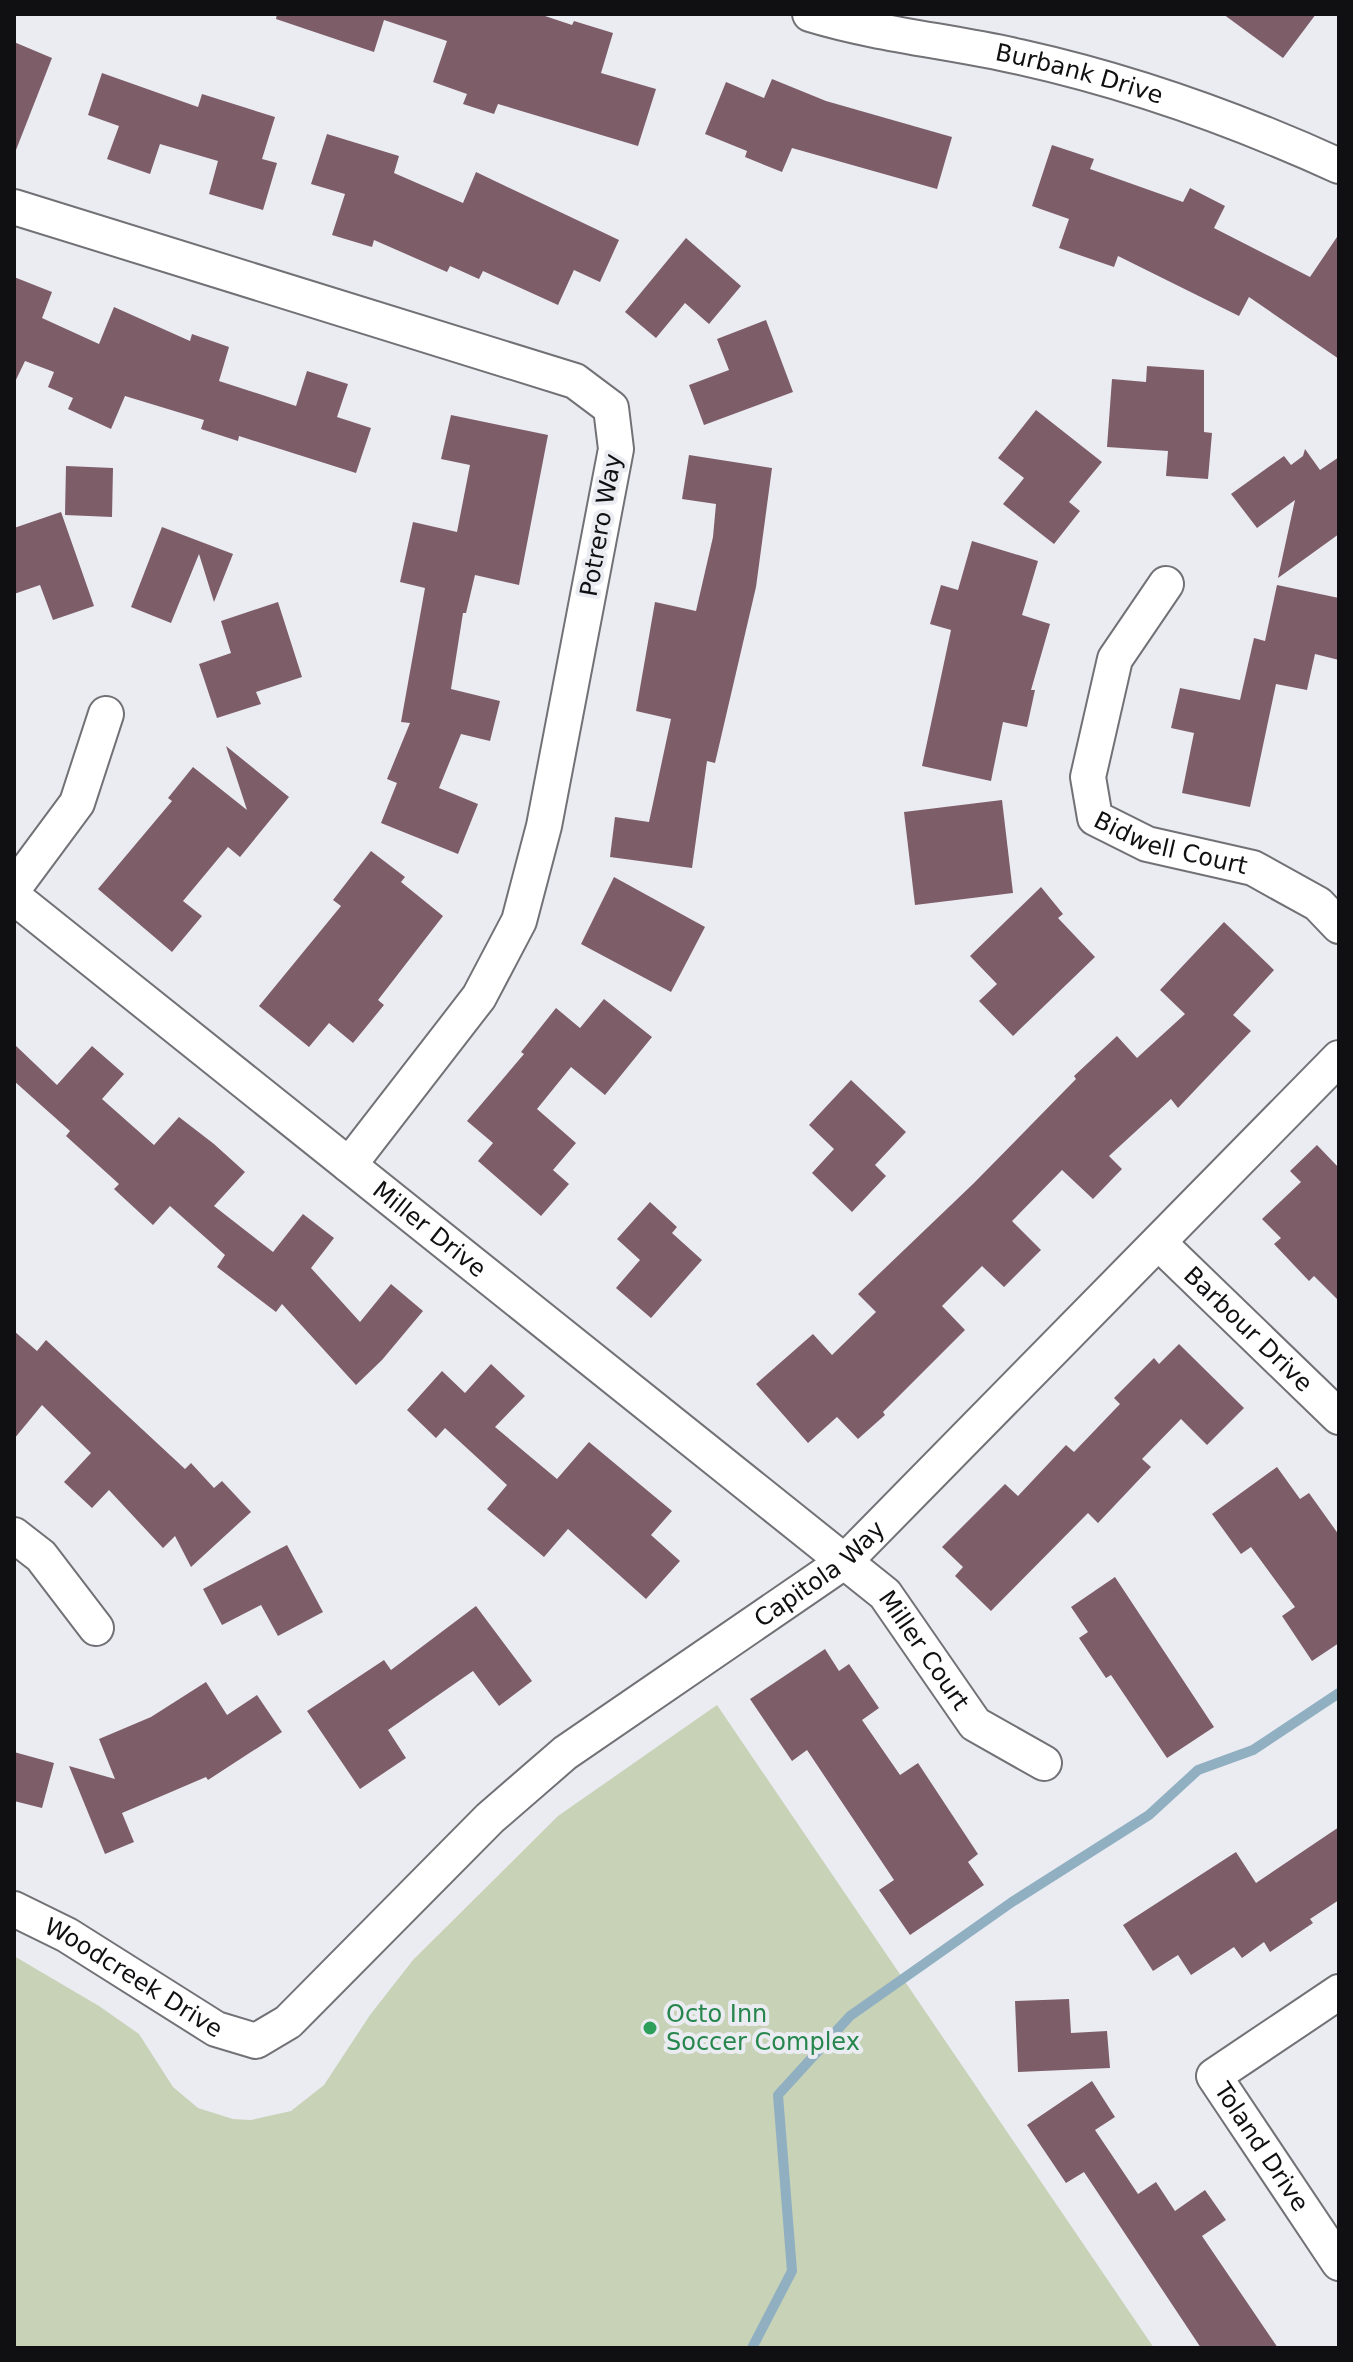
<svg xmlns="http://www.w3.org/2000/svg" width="1353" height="2362" font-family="'DejaVu Sans',sans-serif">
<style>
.green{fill:#c7d2b7}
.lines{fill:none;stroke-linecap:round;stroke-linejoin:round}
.stream{stroke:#90b0c2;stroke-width:10}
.building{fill:#7d5d68}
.minor-casing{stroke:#717176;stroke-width:38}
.minor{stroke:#fff;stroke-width:34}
.leisure-dot{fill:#2e9e5b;stroke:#ebecf2;stroke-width:3}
.labels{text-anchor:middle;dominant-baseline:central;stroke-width:8;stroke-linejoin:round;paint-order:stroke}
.street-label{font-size:24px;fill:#101012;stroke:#ebecf2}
.leisure-label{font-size:24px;fill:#27864d;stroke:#ebecf2;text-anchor:start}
</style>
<rect width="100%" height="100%" fill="#ebecf2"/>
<path class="green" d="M 717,1705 L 1154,2348 L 14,2348 L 14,1956 L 99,2006 L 139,2034 L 173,2087 L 198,2108 L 233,2119 L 251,2120 L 291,2111 L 324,2085 L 370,2015 L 413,1960 L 558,1816 Z"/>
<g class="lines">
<path class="stream" d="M 752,2348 L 792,2271 L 778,2095 L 850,2016 L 1012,1902 L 1149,1815 L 1198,1770 L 1253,1750 L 1339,1693"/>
</g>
<g class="building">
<path d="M 277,14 L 539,14 L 572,25 L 574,21 L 613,33 L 601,73 L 656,89 L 638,146 L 498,104 L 494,114 L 463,104 L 467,94 L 433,82 L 447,41 L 384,20 L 374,52 L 276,19 Z"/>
<path d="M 1223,14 L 1316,14 L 1283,58 Z"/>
<path d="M 14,42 L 52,58 L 16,150 L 14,150 Z"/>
<path d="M 102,73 L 198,107 L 202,94 L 275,117 L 262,159 L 277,163 L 263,210 L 209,194 L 218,161 L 160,144 L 150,174 L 107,159 L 119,126 L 88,115 Z"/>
<path d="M 772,79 L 826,101 L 952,137 L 937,189 L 792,148 L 782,172 L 745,157 L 747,151 L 705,134 L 726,82 L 764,98 Z"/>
<path d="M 327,134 L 399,156 L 394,173 L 463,203 L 476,172 L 619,240 L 600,282 L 574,270 L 558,305 L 483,271 L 479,279 L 450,266 L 447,272 L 374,240 L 372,247 L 332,235 L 345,194 L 311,184 Z"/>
<path d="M 1052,145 L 1094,159 L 1090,169 L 1183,202 L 1190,188 L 1225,206 L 1214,228 L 1310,277 L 1339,234 L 1339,359 L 1249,297 L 1239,316 L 1118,256 L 1114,267 L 1059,248 L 1069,219 L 1032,206 Z"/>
<path d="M 686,238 L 741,286 L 709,324 L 685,303 L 656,338 L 625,312 Z"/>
<path d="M 14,277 L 52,292 L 42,318 L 99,344 L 114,307 L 190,341 L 192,334 L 229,347 L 219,381 L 296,406 L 307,371 L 348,384 L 337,417 L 371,428 L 356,473 L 239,436 L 238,441 L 201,429 L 204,420 L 125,396 L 111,429 L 68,409 L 73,398 L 48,387 L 54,372 L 25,361 L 14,384 Z"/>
<path d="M 766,320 L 793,392 L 704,425 L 689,385 L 729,370 L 717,339 Z"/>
<path d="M 1147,366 L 1204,370 L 1204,432 L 1212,433 L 1208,479 L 1166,476 L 1168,451 L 1107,447 L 1112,379 L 1146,382 Z"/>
<path d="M 1036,410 L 1102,462 L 1069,502 L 1080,511 L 1054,544 L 1003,504 L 1024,478 L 998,458 Z"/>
<path d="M 451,415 L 548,435 L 519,585 L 475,575 L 466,613 L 463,613 L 451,689 L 500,701 L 490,741 L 461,734 L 439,788 L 478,804 L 458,854 L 381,823 L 397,783 L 387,779 L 410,723 L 401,722 L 425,588 L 400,582 L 413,522 L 457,532 L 470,465 L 441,459 Z"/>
<path d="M 1305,449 L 1320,470 L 1339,457 L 1339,534 L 1278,578 L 1295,500 L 1257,528 L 1231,494 L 1284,456 L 1291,465 L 1303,456 Z"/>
<path d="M 689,455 L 772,468 L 756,587 L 715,763 L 707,761 L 692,868 L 610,857 L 615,817 L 649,822 L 671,719 L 636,711 L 655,602 L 696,611 L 713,537 L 716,504 L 682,499 Z"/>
<path d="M 66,466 L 113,468 L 112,517 L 65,515 Z"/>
<path d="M 61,512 L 94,606 L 53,620 L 40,585 L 14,594 L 14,528 Z"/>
<path d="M 162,527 L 233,554 L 214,602 L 199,554 L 171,623 L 131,607 Z"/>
<path d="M 972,541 L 1038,561 L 1022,615 L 1050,624 L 1031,690 L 1035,690 L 1027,727 L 1003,722 L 991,781 L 922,766 L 951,630 L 930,624 L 941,585 L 958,590 Z"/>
<path d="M 1277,585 L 1339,598 L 1339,660 L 1315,654 L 1307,690 L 1276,684 L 1250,807 L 1182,793 L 1194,733 L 1171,728 L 1180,688 L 1240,700 L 1254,638 L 1265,641 Z"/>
<path d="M 278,602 L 302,677 L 256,692 L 261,704 L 217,718 L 199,664 L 231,653 L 221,621 Z"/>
<path d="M 226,746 L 289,797 L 240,857 L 228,847 L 183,901 L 202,916 L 172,952 L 98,889 L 172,801 L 168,798 L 193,767 L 247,810 Z"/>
<path d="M 1002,800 L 1013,893 L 915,905 L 904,812 Z"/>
<path d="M 371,851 L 405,877 L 401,882 L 443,916 L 378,1000 L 384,1005 L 353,1043 L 329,1023 L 309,1047 L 259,1006 L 341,906 L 333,900 Z"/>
<path d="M 614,877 L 705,927 L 671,992 L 581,944 Z"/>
<path d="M 1041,887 L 1063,914 L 1058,918 L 1095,957 L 1013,1036 L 979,1001 L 997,984 L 970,956 Z"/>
<path d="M 1224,922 L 1274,970 L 1233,1015 L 1251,1031 L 1178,1108 L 1171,1099 L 1109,1156 L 1122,1169 L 1093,1199 L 1062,1170 L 1012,1221 L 1041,1250 L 1004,1287 L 982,1266 L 942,1306 L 965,1330 L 883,1412 L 885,1415 L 858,1439 L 837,1417 L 808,1443 L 756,1384 L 813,1334 L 832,1355 L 876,1312 L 858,1294 L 974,1183 L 1076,1079 L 1074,1076 L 1117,1036 L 1137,1058 L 1185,1014 L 1160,990 Z"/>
<path d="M 604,999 L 652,1037 L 605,1095 L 571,1067 L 537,1109 L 576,1143 L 553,1170 L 569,1184 L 541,1216 L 478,1161 L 493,1143 L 467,1121 L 524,1054 L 521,1052 L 556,1008 L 580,1028 Z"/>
<path d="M 14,1044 L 57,1085 L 92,1046 L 124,1074 L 102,1099 L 154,1145 L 179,1117 L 214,1144 L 245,1172 L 214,1206 L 273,1252 L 303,1214 L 334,1238 L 311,1268 L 360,1322 L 391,1284 L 423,1311 L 382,1360 L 356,1385 L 282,1304 L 276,1312 L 217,1267 L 225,1255 L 170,1206 L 153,1225 L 114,1189 L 119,1184 L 66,1136 L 70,1131 L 14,1081 Z"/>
<path d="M 851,1080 L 906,1132 L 875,1165 L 886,1176 L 852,1212 L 812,1173 L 834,1149 L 809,1125 Z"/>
<path d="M 1317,1145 L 1339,1168 L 1339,1301 L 1314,1276 L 1309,1281 L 1274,1244 L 1281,1238 L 1262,1219 L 1301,1182 L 1290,1171 Z"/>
<path d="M 650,1202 L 677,1227 L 672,1233 L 702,1260 L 651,1318 L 616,1288 L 640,1260 L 617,1239 Z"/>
<path d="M 14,1331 L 37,1351 L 46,1340 L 185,1469 L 191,1463 L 214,1488 L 222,1481 L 251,1512 L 191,1567 L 175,1536 L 163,1548 L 109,1490 L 92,1508 L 64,1482 L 91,1453 L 42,1405 L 14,1439 Z"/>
<path d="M 1179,1344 L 1244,1408 L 1207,1445 L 1181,1419 L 1142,1459 L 1151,1467 L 1098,1523 L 1088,1513 L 991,1611 L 955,1576 L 963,1567 L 942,1547 L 1005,1484 L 1018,1496 L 1066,1445 L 1074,1452 L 1120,1404 L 1114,1398 L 1154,1358 L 1159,1364 Z"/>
<path d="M 491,1364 L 525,1396 L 495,1427 L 557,1479 L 589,1442 L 672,1511 L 651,1535 L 680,1561 L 646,1599 L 568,1529 L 544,1557 L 487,1509 L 507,1485 L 445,1428 L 436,1438 L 407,1410 L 442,1371 L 465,1393 Z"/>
<path d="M 1277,1467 L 1300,1499 L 1309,1493 L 1339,1535 L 1339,1643 L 1312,1661 L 1282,1616 L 1295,1607 L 1251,1547 L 1241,1554 L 1212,1514 Z"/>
<path d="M 287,1545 L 323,1612 L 278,1636 L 261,1605 L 222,1625 L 203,1589 Z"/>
<path d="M 1115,1577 L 1214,1727 L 1167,1758 L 1111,1675 L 1106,1678 L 1079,1638 L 1088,1632 L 1071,1607 Z"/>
<path d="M 476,1606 L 532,1681 L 499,1706 L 473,1671 L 388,1730 L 406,1758 L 360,1789 L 307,1711 L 384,1660 L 391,1670 Z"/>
<path d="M 825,1649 L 839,1671 L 849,1664 L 879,1708 L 862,1720 L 900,1775 L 918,1763 L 978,1854 L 968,1862 L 984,1885 L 910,1935 L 879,1890 L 894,1880 L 807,1750 L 792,1761 L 750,1699 Z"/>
<path d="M 206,1682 L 227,1715 L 257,1695 L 282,1732 L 208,1780 L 206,1777 L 122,1813 L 134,1842 L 105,1854 L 69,1766 L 115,1779 L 99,1739 L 151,1717 Z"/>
<path d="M 14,1752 L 54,1763 L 42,1808 L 14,1801 Z"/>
<path d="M 1339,1827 L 1339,1900 L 1310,1919 L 1313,1923 L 1270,1952 L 1264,1942 L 1242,1958 L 1234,1947 L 1191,1975 L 1178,1955 L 1153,1971 L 1123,1925 L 1236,1852 L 1256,1883 Z"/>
<path d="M 1069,1999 L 1071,2033 L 1107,2031 L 1110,2068 L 1018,2072 L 1015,2001 Z"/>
<path d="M 1092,2081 L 1115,2117 L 1095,2130 L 1138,2194 L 1156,2182 L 1175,2211 L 1205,2190 L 1226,2220 L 1202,2236 L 1278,2348 L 1201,2348 L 1084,2172 L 1066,2183 L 1027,2125 Z"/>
</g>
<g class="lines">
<g class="minor-casing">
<g id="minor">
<path id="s1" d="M 810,14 C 879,35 950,41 1020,57 C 1128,81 1238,120 1339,166"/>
<path d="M 14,207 L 575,381 L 611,408 L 616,449 L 544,826 L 519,921 L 479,997 L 349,1165"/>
<path id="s2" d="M 1166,584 L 1115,659 L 1088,777 L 1095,818 L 1147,844 L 1253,868 L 1318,904 L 1339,926"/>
<path d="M 14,888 L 77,803 L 106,714"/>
<path id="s3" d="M 14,897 L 885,1594 L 975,1724 L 1044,1763"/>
<path id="s4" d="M 1159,1243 L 1339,1417"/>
<path d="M 14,1535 L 41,1556 L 96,1628"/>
<path id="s5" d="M 14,1909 L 67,1935 L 216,2029 L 256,2041 L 288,2022 L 490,1818 L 565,1753 L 845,1561 L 1339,1058"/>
<path id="s6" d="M 1339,1992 L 1214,2076 L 1339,2263"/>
</g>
</g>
<use href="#minor" class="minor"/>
</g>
<circle class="leisure-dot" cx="650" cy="2028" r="8"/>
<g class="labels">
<g class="street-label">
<text stroke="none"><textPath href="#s1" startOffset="276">Burbank Drive</textPath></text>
<text transform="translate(601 525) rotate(-80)">Potrero Way</text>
<text stroke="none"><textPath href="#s2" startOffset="334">Bidwell Court</textPath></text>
<text stroke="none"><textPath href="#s3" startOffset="532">Miller Drive</textPath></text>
<text stroke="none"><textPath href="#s4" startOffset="124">Barbour Drive</textPath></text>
<text stroke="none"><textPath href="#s5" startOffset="1012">Capitola Way</textPath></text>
<text stroke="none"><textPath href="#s3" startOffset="1184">Miller Court</textPath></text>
<text stroke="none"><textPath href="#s5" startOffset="138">Woodcreek Drive</textPath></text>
<text stroke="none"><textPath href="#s6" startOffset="236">Toland Drive</textPath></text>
</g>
<g class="leisure-label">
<text x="666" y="2014">Octo Inn<tspan x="666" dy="28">Soccer Complex</tspan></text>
</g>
</g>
<rect width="1353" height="2362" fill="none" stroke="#101012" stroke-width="32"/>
</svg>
